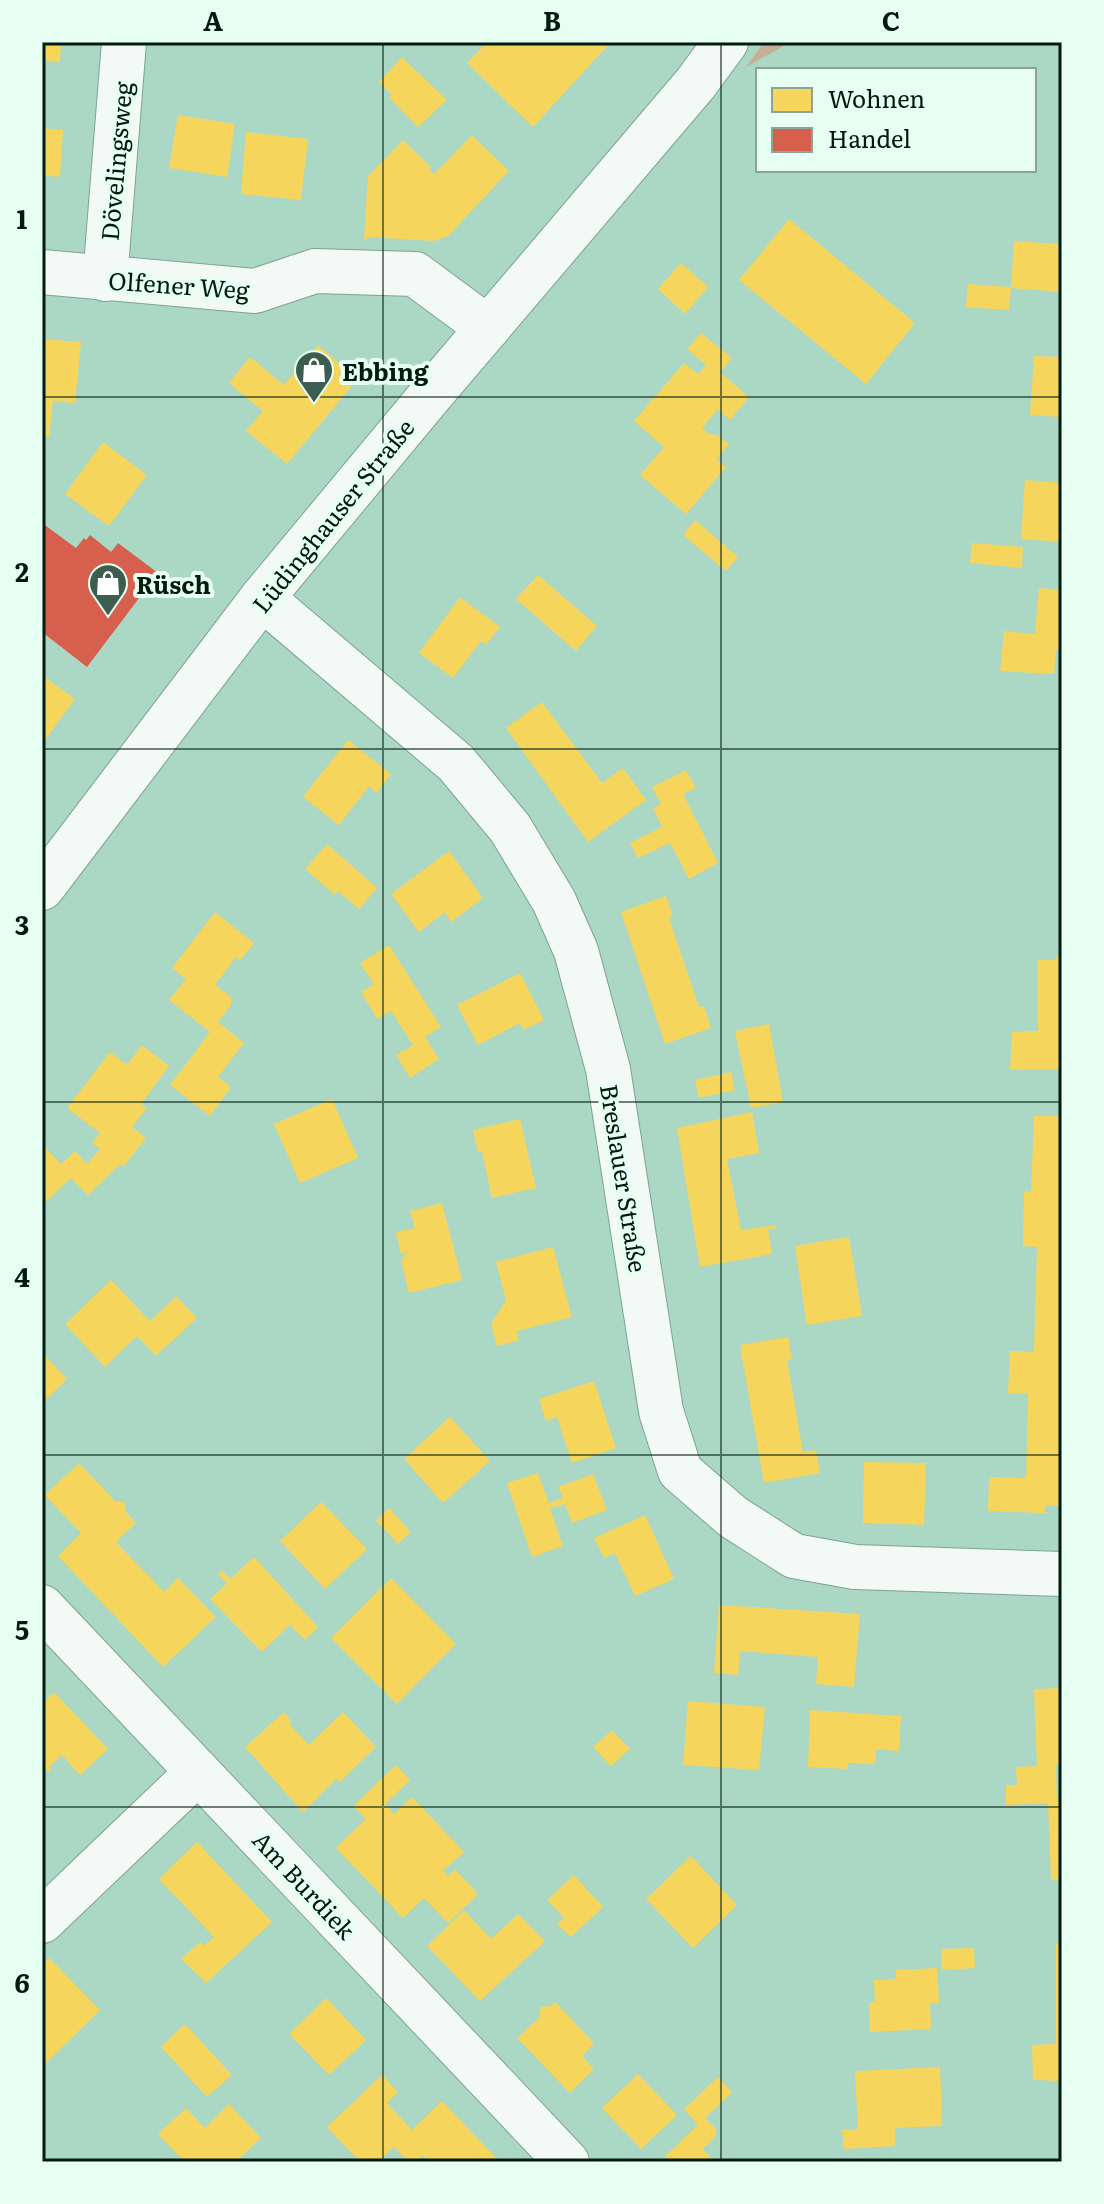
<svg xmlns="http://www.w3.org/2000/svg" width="1104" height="2204" font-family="Literata,serif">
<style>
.green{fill:#c7b095}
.homes{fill:#f6d55c}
.shops{fill:#d6604d}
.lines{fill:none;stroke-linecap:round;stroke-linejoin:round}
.minor-casing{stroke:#7ea392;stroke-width:46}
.minor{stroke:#f2f9f6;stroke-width:44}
.grid{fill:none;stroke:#011b10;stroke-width:2;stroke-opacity:0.55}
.labels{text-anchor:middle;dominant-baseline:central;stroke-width:8;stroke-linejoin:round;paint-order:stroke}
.street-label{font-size:24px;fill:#011b10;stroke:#e7fff2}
.poi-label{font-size:24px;font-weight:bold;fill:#011b10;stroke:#e7fff2;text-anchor:start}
.neatline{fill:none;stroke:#011b10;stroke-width:3}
.grid-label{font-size:26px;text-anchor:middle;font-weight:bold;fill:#011b10}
</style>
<rect width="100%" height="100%" fill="#abd8c4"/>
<path class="green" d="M 764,42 L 791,42 L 746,67 Z"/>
<g class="homes">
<path d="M 42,42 L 61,42 L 60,62 L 42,60 Z"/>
<path d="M 487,42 L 611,42 L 533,127 L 467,63 Z"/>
<path d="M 402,57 L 447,100 L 418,127 L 389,98 L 392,95 L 379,82 Z"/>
<path d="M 178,115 L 235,124 L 227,177 L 169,168 Z"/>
<path d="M 42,128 L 63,130 L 60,177 L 42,175 Z"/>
<path d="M 246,132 L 308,139 L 301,200 L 241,194 Z"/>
<path d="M 472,135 L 509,171 L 448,236 L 434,241 L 367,237 L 366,240 L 364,239 L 368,176 L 403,140 L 431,167 L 429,169 L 434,174 Z"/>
<path d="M 789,219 L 915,323 L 866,384 L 739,280 Z"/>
<path d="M 1014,241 L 1062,244 L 1062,292 L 1011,288 L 1009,310 L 966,307 L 968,284 L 1011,287 Z"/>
<path d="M 681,263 L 708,287 L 685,314 L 658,289 Z"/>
<path d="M 701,333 L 732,358 L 720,372 L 749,397 L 730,420 L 718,409 L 702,428 L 709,434 L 717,435 L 729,444 L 717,459 L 726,467 L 686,514 L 640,475 L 664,447 L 634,421 L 684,363 L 698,374 L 706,365 L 687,349 Z"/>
<path d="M 42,339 L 81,342 L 75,403 L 53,401 L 49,437 L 42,436 Z"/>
<path d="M 318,345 L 348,371 L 351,387 L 287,464 L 246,431 L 263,411 L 229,383 L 250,357 L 284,385 Z"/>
<path d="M 1034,356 L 1062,357 L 1062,417 L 1030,415 Z"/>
<path d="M 103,442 L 147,475 L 109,526 L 65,494 Z"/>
<path d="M 1025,480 L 1062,483 L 1062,542 L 1021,539 Z"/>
<path d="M 695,520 L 738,557 L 726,571 L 683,535 Z"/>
<path d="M 972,543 L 1023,547 L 1022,568 L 970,563 Z"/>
<path d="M 538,575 L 597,626 L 576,651 L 516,599 Z"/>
<path d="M 1039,588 L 1062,590 L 1062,651 L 1056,650 L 1054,674 L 1000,671 L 1004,631 L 1035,634 Z"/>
<path d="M 460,597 L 500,627 L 486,645 L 481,641 L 453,678 L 419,653 Z"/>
<path d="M 42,675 L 75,699 L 42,744 Z"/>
<path d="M 542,702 L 602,783 L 623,768 L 646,800 L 588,842 L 506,728 Z"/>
<path d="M 348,740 L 391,774 L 377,793 L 369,786 L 339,825 L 303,797 Z"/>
<path d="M 686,770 L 696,788 L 683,794 L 718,863 L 689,879 L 670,843 L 638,858 L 630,843 L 662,827 L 653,808 L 661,804 L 652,787 Z"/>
<path d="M 327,844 L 377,888 L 359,909 L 338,891 L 335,895 L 305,869 Z"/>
<path d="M 449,851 L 483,898 L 451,922 L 445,912 L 419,932 L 391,894 Z"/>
<path d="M 666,896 L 673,916 L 669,918 L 699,1007 L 704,1006 L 711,1028 L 665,1044 L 621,912 Z"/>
<path d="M 215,912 L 254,943 L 240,960 L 236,957 L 215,985 L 231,997 L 231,1005 L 218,1022 L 244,1043 L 218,1077 L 231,1087 L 210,1116 L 170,1085 L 210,1032 L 169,1000 L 186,979 L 172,968 Z"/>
<path d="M 389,945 L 441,1027 L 425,1037 L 439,1059 L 410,1078 L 396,1055 L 413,1045 L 391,1011 L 377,1019 L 361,992 L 374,984 L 360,963 Z"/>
<path d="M 1062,949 L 1060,1069 L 1010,1070 L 1012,1032 L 1038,1031 L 1037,960 L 1055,960 Z"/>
<path d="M 520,973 L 544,1020 L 523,1030 L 520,1023 L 478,1045 L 457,1005 Z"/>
<path d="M 769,1024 L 783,1102 L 751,1108 L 735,1031 Z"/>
<path d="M 142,1045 L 169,1066 L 141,1104 L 147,1108 L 132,1127 L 146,1138 L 123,1167 L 120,1164 L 88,1195 L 71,1178 L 42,1205 L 42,1144 L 61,1164 L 75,1151 L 87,1164 L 100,1149 L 92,1143 L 100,1133 L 67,1108 L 110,1052 L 127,1065 Z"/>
<path d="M 731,1072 L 735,1090 L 699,1098 L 695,1080 Z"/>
<path d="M 332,1099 L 358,1158 L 300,1183 L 274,1124 Z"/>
<path d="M 752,1112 L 759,1153 L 727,1159 L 741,1230 L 776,1225 L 777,1228 L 768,1229 L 772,1254 L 700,1267 L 677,1128 Z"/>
<path d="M 1034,1116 L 1062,1116 L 1062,1506 L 1046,1505 L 1045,1513 L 988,1511 L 989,1477 L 1026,1478 L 1028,1394 L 1008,1393 L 1010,1351 L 1034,1352 L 1037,1247 L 1023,1246 L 1024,1192 L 1031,1191 Z"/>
<path d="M 520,1119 L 536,1188 L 492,1198 L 482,1151 L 478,1152 L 473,1130 Z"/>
<path d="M 442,1203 L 462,1280 L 409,1293 L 401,1260 L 408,1252 L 401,1254 L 396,1232 L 415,1228 L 410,1211 Z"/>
<path d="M 849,1237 L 862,1316 L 807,1325 L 795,1246 Z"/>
<path d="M 553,1247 L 572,1317 L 517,1331 L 519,1340 L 497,1346 L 491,1324 L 506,1300 L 496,1262 Z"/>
<path d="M 111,1280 L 150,1321 L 176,1296 L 197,1318 L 156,1356 L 137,1336 L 105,1367 L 65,1324 Z"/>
<path d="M 788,1337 L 792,1359 L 787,1360 L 803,1452 L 816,1450 L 820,1473 L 764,1483 L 740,1345 Z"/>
<path d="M 46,1357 L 67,1379 L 42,1403 L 42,1360 Z"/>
<path d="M 594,1381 L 616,1448 L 572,1463 L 557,1417 L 546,1421 L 539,1399 Z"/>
<path d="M 450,1417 L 490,1461 L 443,1503 L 404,1459 Z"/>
<path d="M 864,1462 L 926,1463 L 924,1525 L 863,1523 Z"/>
<path d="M 79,1463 L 116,1502 L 125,1502 L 125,1511 L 136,1523 L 116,1542 L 164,1592 L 178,1578 L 216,1617 L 163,1667 L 58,1556 L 81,1533 L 45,1495 Z"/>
<path d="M 538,1473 L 549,1503 L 563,1498 L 558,1487 L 593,1474 L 607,1510 L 572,1523 L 565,1504 L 550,1508 L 563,1546 L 532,1557 L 507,1483 Z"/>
<path d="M 321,1502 L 367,1549 L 325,1589 L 280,1541 Z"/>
<path d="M 389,1508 L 411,1532 L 398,1544 L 376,1521 Z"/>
<path d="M 645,1515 L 674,1579 L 635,1596 L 615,1553 L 604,1558 L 594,1538 Z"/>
<path d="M 254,1557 L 318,1627 L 305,1640 L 290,1625 L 262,1652 L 210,1599 L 227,1583 L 218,1574 L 222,1570 L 230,1579 Z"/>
<path d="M 391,1578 L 456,1644 L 397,1704 L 331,1638 Z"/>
<path d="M 719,1605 L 860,1614 L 854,1687 L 816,1684 L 818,1657 L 740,1651 L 738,1675 L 714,1673 Z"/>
<path d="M 1062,1688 L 1062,1765 L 1056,1765 L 1057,1801 L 1062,1801 L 1062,1880 L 1051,1880 L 1048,1803 L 1006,1805 L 1006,1785 L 1017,1785 L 1016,1767 L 1037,1766 L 1034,1689 Z"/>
<path d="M 54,1692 L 108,1749 L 80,1775 L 62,1755 L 49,1767 L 52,1769 L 49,1772 L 46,1769 L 42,1773 L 42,1704 Z"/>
<path d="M 688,1701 L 765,1707 L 759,1770 L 683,1765 Z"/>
<path d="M 810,1710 L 901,1716 L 899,1751 L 876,1749 L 875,1764 L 848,1763 L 848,1769 L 808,1767 Z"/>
<path d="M 284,1712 L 291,1721 L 289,1724 L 309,1745 L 343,1712 L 376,1747 L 340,1782 L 336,1779 L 303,1812 L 245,1747 Z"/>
<path d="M 612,1730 L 630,1749 L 611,1766 L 593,1747 Z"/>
<path d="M 396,1765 L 410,1780 L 385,1804 L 394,1814 L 412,1797 L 464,1852 L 443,1871 L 448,1876 L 455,1869 L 478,1894 L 448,1923 L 424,1898 L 403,1918 L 336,1848 L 366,1819 L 353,1806 Z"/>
<path d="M 197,1842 L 272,1922 L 206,1983 L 181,1959 L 200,1942 L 204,1946 L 214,1937 L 159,1879 Z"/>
<path d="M 691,1856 L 737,1905 L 693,1948 L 646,1899 Z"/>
<path d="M 574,1875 L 603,1907 L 571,1937 L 557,1924 L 564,1918 L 547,1900 Z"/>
<path d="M 464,1910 L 491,1939 L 518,1914 L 545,1941 L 480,2001 L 427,1946 Z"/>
<path d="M 1056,1944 L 1062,1944 L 1062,2081 L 1033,2080 L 1032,2045 L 1056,2044 Z"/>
<path d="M 974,1948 L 975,1968 L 942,1970 L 941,1949 Z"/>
<path d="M 49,1958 L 100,2010 L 42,2067 L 42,1966 Z"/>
<path d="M 937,1968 L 939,2003 L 930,2003 L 931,2029 L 870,2032 L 869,2003 L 875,2002 L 874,1980 L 896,1979 L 896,1970 Z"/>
<path d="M 326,1998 L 366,2040 L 329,2075 L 289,2034 Z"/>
<path d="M 555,2002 L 594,2043 L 582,2056 L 594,2069 L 570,2093 L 517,2038 L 540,2017 L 540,2007 L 551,2006 Z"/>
<path d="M 185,2024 L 232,2075 L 207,2097 L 161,2047 Z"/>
<path d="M 940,2067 L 942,2126 L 895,2128 L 895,2146 L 844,2149 L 842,2130 L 858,2129 L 855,2071 Z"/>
<path d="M 638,2074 L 677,2115 L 641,2149 L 602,2108 Z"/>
<path d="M 382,2075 L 398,2092 L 387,2103 L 412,2130 L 442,2101 L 500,2162 L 430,2162 L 423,2155 L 416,2162 L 408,2162 L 394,2147 L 378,2162 L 360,2162 L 327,2127 Z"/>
<path d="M 718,2077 L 732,2092 L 705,2118 L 716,2129 L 716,2136 L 703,2149 L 715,2162 L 670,2162 L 665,2156 L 698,2125 L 684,2109 Z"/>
<path d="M 229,2104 L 261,2138 L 236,2162 L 185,2162 L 158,2134 L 186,2108 L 205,2128 Z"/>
</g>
<path class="shops" d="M 42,523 L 76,548 L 84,538 L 86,540 L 90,535 L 111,552 L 118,543 L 158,573 L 87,667 L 42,632 Z"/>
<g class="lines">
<g class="minor-casing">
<g id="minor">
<path d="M 42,272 L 255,291 L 315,271 L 415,274 L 488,328"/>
<path d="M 105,279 L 124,42"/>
<path d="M 262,598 L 456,763 L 510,828 L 554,901 L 576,951 L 608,1069 L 661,1411 L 680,1471 L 733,1517 L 794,1556 L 855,1567 L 1062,1574"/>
<path d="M 42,888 L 262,598 L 429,397 L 696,83 L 726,42"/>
<path d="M 42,1607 L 567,2162"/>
<path d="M 42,1921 L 198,1772"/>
</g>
</g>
<use href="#minor" class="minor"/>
</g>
<path class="grid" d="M 383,42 L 383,2162M 721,42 L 721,2162M 42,397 L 1062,397M 42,749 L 1062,749M 42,1102 L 1062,1102M 42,1455 L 1062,1455M 42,1807 L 1062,1807"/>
<defs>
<g id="shop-pin" transform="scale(2)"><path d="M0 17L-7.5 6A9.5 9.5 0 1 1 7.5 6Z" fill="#3c5d4f" stroke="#e7fff2"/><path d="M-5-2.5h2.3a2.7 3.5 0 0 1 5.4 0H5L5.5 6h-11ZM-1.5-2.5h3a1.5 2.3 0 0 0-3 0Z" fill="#fff"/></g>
</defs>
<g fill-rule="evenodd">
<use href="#shop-pin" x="314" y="370"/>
<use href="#shop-pin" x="108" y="583"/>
</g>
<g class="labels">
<g class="street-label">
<text transform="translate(115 161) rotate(-85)">Dövelingsweg</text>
<text transform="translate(179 284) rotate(4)">Olfener Weg</text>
<text transform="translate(332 515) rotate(-51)">Lüdinghauser Straße</text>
<text transform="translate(625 1178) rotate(81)">Breslauer Straße</text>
<text transform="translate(305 1884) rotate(47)">Am Burdiek</text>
</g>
<g class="poi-label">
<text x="342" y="370">Ebbing</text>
<text x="136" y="583">Rüsch</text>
</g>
</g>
<rect width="1104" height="2204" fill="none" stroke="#e7fff2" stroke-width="88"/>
<rect x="756" y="68" width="280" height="104" fill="#e7fff2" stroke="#8ba498" stroke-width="2"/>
<rect x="772" y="88" width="40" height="24" fill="#f6d55c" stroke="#8ba498" stroke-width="2"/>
<text x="828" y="108" font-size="24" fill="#011b10">Wohnen</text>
<rect x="772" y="128" width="40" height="24" fill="#d6604d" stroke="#8ba498" stroke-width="2"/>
<text x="828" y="148" font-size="24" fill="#011b10">Handel</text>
<rect x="44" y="44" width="1016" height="2116" class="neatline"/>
<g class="grid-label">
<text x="213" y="31">A</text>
<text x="552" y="31">B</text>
<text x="891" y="31">C</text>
<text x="22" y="229">1</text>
<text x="22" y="582">2</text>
<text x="22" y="935">3</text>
<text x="22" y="1287">4</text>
<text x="22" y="1640">5</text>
<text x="22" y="1993">6</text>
</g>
</svg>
